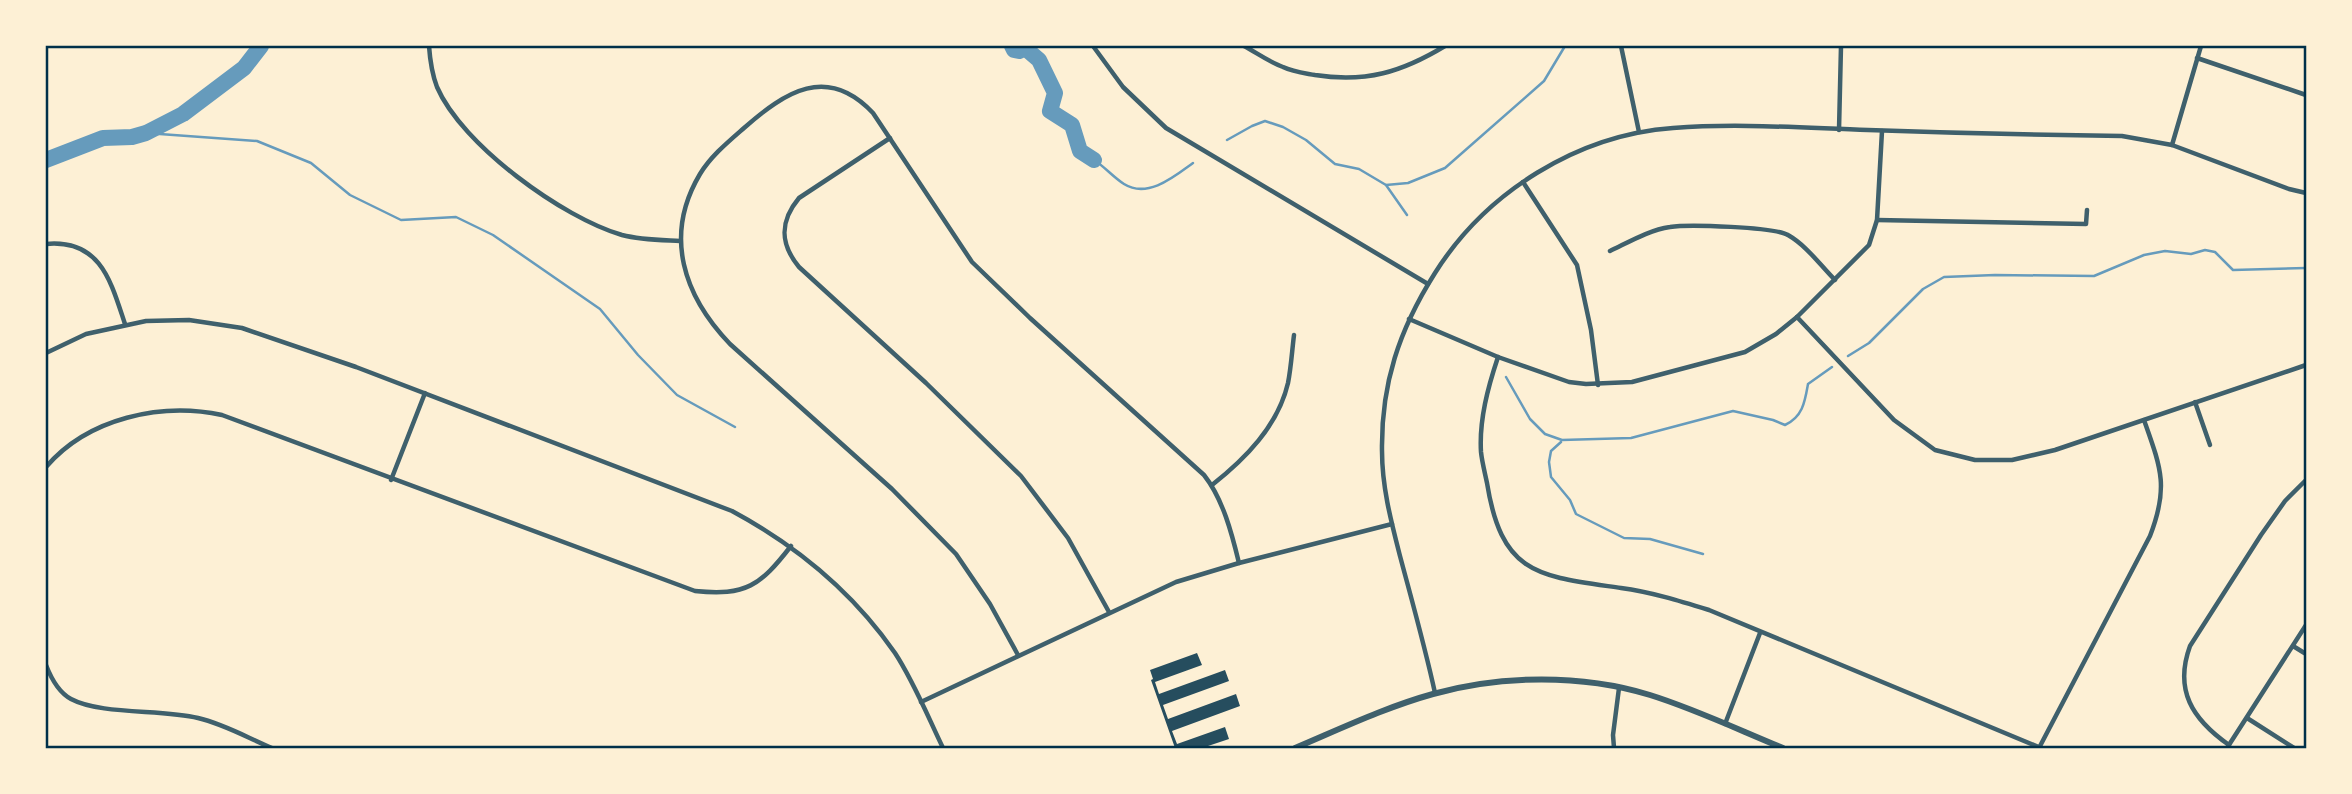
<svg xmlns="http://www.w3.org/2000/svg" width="2352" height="794" font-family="'PT Sans Narrow',sans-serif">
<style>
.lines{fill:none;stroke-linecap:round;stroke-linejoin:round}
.stream{stroke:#669bbc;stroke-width:2.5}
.river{stroke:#669bbc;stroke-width:16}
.building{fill:#264d5e}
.minor{stroke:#3f606c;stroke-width:4.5}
.tertiary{stroke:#3f606c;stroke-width:6}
.neatline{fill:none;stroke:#003049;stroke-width:2.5}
</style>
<rect width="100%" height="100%" fill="#fdf0d5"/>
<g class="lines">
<g class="stream">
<path d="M 146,133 L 257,141 L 311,163 L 350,195 L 401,220 L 456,217 L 493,235 L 600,309 L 638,355 L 677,395 L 735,427"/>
<path d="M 1227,140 L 1252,126 L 1265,121 L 1283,127 L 1306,140 L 1335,164 L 1359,169 L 1386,185 L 1407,215"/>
<path d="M 1094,160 C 1105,167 1113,177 1124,184 C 1148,199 1175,176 1193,163"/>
<path d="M 1386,185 L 1408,183 L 1445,168 L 1544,81 L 1565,46"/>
<path d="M 1848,356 L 1869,343 L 1923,289 L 1944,277 L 1995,275 L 2094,276 L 2144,255 L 2165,251 L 2191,254 L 2205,250 L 2215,252 L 2233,270 L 2306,268"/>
<path d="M 1506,377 L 1530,419 L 1545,434 L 1562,440 L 1631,438 L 1733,411 L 1773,420 L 1785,425 C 1803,417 1805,401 1808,384 L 1832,367"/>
<path d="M 1561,442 L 1551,451 L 1549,462 L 1551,477 L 1570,500 L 1576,514 L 1624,538 L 1650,539 L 1703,554"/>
</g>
<g class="river">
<path d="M 1012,46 L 1014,50 L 1019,51 L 1025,48 L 1039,60 L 1055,93 L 1050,111 L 1072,125 L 1080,151 L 1094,160"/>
<path d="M 46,160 L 103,138 L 132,137 L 146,133 L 183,114 L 244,68 L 261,46"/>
</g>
</g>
<path class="building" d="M 1197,653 L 1202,665 L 1155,682 L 1159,694 L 1225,670 L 1229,681 L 1163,705 L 1168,719 L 1236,694 L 1240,706 L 1172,731 L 1177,744 L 1225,727 L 1229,739 L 1202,748 L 1175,748 L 1151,680 L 1153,679 L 1150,670 Z"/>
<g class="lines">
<g class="minor">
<path d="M 429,46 C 430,60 432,74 437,87 C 462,145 563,218 622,235 C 641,240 661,240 680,241"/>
<path d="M 1093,46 L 1123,87 L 1166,128 L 1428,284"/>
<path d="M 1244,46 C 1257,53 1269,62 1283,67 C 1293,72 1304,73 1315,75 C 1366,83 1402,72 1445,46"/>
<path d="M 1621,46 L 1639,132"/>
<path d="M 2197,58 L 2306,95"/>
<path d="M 1839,130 L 1841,46"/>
<path d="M 890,138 L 799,198 C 779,222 780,244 799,267 L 926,383 L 1021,476 L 1068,538 L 1109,612"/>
<path d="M 2172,145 L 2201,46"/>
<path d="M 1523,182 L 1577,265 L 1591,330 L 1598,385"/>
<path d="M 1877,220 L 2086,224 L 2087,210"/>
<path d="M 46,244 C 101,239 111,282 125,324"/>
<path d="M 1610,251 C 1629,242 1649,230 1670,227 C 1688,224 1775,227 1788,235 C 1807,246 1820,265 1835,280"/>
<path d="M 1797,317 L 1894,420 L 1935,450 L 1975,460 L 2012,460 L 2055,450 L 2306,365"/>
<path d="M 1409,319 L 1498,357 L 1569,382 L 1586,384 L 1632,382 L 1745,352 L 1776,334 L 1797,317 L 1869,245 L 1877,220 L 1882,131"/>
<path d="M 46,353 L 86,334 L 146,321 L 189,320 L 242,328 L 356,367 L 732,511 C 797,546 852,591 895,653 C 914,682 928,717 943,748"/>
<path d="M 1498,357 C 1488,387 1479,420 1481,452 C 1482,462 1485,473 1487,483 C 1502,576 1539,576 1621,588 C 1651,592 1680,601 1709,610 L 2041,748"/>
<path d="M 2195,402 L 2210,445"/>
<path d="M 46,467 C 88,418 161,402 222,415 L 695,591 C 746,596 760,586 791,546"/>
<path d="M 391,480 L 425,393"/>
<path d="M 1212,485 C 1245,459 1278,426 1288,383 C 1291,368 1292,351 1294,335"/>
<path d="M 2293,646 L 2306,654"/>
<path d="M 1018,655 L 990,604 L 956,554 L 892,489 L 730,344 C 684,296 663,236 700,174 C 711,156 728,142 744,128 C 785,92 827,64 873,113 L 972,262 L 1030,318 L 1204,475 C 1223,499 1232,534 1239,563"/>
<path d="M 46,665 C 51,678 58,692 71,699 C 101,715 162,709 198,718 C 224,724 248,738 272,748"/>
<path d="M 1435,693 C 1425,647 1412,601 1400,556 C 1391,521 1382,487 1382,451 C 1381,384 1399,330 1435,273 C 1486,192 1577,135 1673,128 C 1738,123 1804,128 1868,130 C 1953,133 2037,135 2122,136 L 2172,145 L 2289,189 L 2306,193"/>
<path d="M 921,702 L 1176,582 L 1239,563 L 1392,524"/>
<path d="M 2247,718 L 2294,748"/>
<path d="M 1725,724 L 1760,633"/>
<path d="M 2229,745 C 2192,719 2174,690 2190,646 L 2261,535 L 2285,501 L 2306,480"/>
<path d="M 1614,748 L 1613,735 L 1619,688"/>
<path d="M 2039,748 L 2150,536 C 2169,487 2161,468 2144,420"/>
<path d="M 2227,748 L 2306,625"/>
</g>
<path class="tertiary" d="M 1295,748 C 1340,729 1386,707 1433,694 C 1501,675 1582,674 1650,695 C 1695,709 1739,730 1783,748"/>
</g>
<rect width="2352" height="794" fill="none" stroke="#fdf0d5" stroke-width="94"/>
<rect x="47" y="47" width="2258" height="700" class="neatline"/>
</svg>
